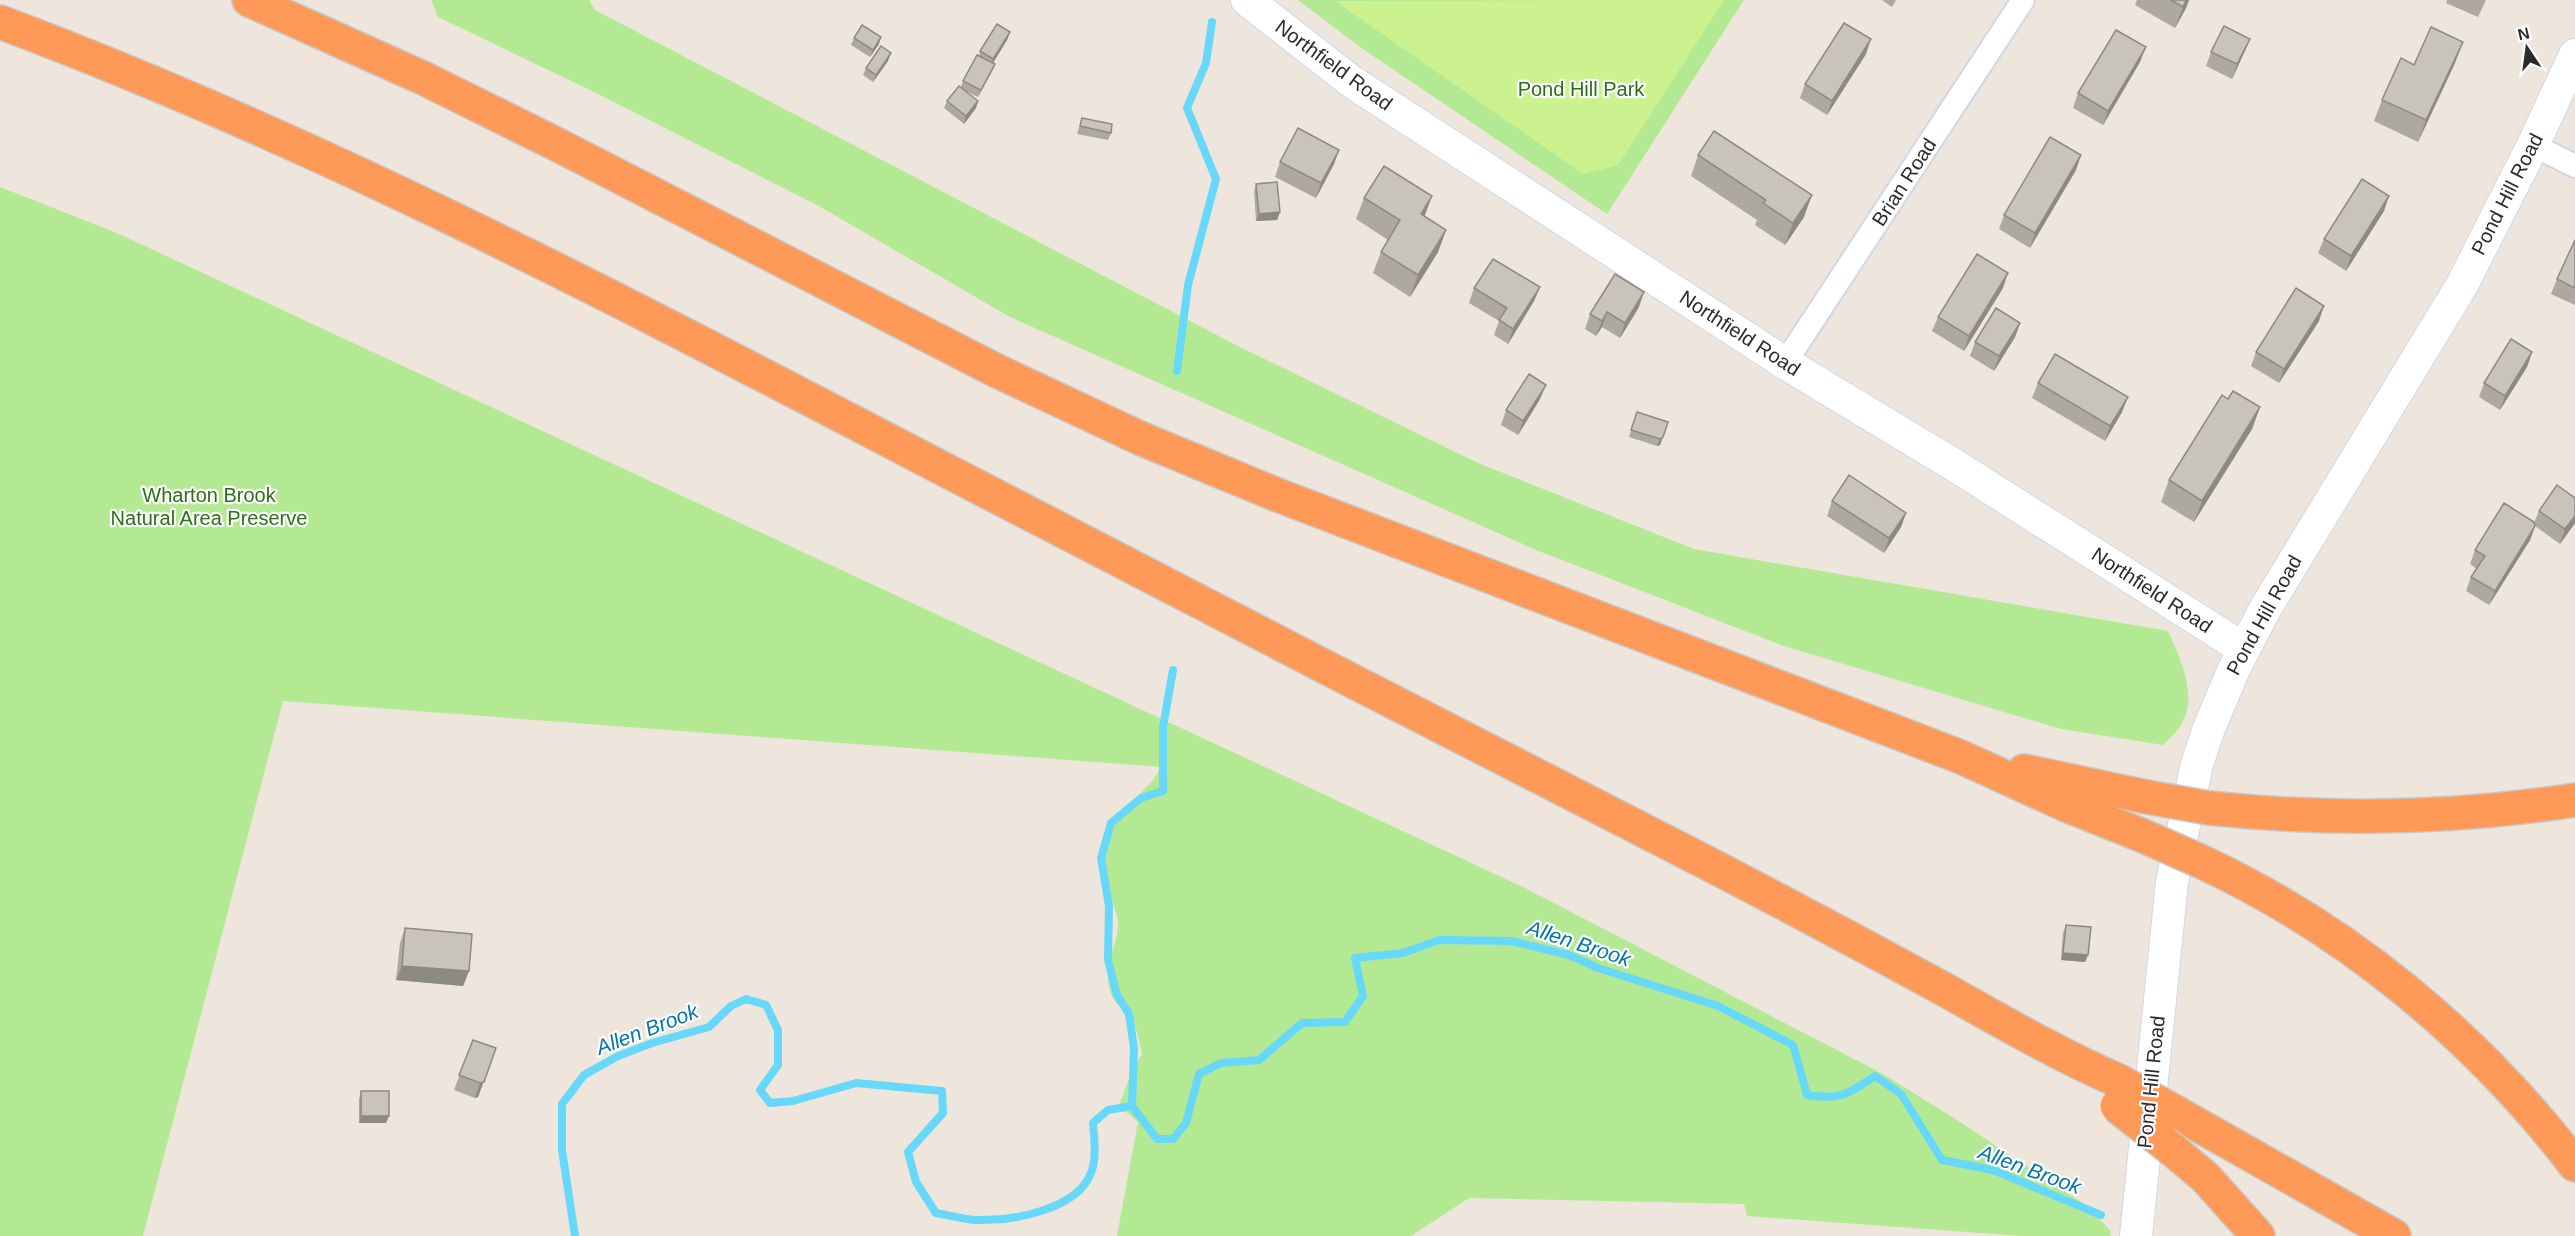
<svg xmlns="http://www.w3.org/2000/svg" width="2575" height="1236" font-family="Helvetica,sans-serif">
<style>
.green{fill:#b4e994}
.pitch{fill:#cbf28f}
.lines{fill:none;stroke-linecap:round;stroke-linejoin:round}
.stream{stroke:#67d8f9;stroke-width:8}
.street-casing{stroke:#d1d6e5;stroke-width:26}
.secondary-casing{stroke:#d1d6e5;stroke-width:34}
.highway-casing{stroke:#c8c8c8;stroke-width:36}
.street{stroke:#fff;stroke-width:22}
.secondary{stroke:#fff;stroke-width:32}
.highway{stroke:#ff9957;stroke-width:33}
.highway-bridge-casing{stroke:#c8c8c8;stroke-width:36;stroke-linecap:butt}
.highway-bridge{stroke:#ff9957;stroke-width:33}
.wall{fill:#ada9a1}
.shaded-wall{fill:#8d8983}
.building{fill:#c9c4bb;stroke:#8d8983;stroke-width:1.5}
.labels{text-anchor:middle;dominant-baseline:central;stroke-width:4.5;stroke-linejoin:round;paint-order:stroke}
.street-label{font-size:20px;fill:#2b2b2b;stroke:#fff}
.park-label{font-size:20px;fill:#2a7014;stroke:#fff}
.water-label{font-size:21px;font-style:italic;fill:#0276a9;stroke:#fff}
</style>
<rect width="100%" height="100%" fill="#eee6dc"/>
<g class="green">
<path d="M 431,0 L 589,0 L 595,10 L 1236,345 L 1478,463 L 1694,549 L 2168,631 C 2180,658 2198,695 2182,723 C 2178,731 2169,738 2163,745 L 2061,729 L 1784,646 L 1536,550 L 1010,317 L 817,205 L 594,92 L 438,17 Z"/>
<path d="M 1298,0 L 1744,0 L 1607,214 L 1360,47 Z"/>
<path d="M 0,187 L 117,233 L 1525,888 L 1883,1074 L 1957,1120 L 2083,1203 L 2111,1231 L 2110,1236 L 2022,1236 L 1747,1216 L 1744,1204 L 1469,1198 L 1411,1236 L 1117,1236 L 1138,1122 L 1126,1112 L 1120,1103 L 1132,1071 L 1142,1054 C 1139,1041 1137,1027 1129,1015 C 1124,1009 1117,1005 1113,998 C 1100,973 1116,951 1118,926 C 1119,911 1108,897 1104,883 C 1100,867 1107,843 1113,828 C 1125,803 1149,791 1161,767 L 283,701 L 143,1236 L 0,1236 Z"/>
</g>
<path class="pitch" d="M 1724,0 L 1618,165 L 1583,174 L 1335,1 Z"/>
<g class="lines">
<g class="stream">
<path d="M 1177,371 L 1188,285 L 1216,179 L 1187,108 L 1206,63 L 1212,22"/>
<path d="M 1132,1106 L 1134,1048 L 1129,1014 L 1117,995 L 1108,960 L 1109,906 L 1101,858 L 1111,823 L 1141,798 L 1163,791 L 1163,727 L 1173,670"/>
<path d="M 575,1236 L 562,1150 L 562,1104 L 584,1075 L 618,1056 L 652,1043 L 709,1027 L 731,1006 L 746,999 L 766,1005 L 778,1030 L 778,1065 L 760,1090 L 770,1103 L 793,1101 L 856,1083 L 942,1091 L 943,1113 L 908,1152 L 916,1182 L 936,1213 C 950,1215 964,1220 977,1220 C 1012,1221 1077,1210 1091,1173 C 1097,1158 1094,1138 1093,1123 L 1108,1110 L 1132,1106 L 1157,1139 L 1173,1139 L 1186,1123 L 1199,1074 L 1221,1063 L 1259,1060 L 1302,1023 L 1345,1022 L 1363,996 L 1355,958 L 1403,953 L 1439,940 L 1511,941 L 1569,955 L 1598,968 L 1718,1006 L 1793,1045 L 1807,1095 C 1842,1100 1846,1095 1875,1076 L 1901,1094 L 1942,1160 L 1993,1170 L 2101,1215"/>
</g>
<g class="street-casing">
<g id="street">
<path d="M 2533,145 L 2575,166"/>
<path d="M 1785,363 L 2023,0"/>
</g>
</g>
<g class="secondary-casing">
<g id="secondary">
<path d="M 1247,0 L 1352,82 L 1785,363 L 1951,463 L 2244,649"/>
<path d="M 2136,1236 L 2172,882 L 2197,764 L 2209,728 L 2234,669 L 2265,609 L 2462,285 L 2533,145 L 2575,55"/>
</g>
</g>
<g class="highway-casing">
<g id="highway">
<path d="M 249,0 L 423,78 L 558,145 L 997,371 L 1142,439 L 1275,494 L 1961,757 L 2066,805 L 2141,835"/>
<path d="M 0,22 C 331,146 644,313 957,476 C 1207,607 1458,735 1709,864 C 1786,904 1863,945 1940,987 C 1999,1020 2057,1054 2119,1081"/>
<path d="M 2024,771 L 2147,797"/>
<path d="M 2209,808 C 2332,821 2453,819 2575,800"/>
<path d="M 2200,861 C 2348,930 2476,1036 2575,1165"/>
<path d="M 2177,1113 L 2394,1236"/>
<path d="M 2173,1150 L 2206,1178 L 2258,1236"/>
</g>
</g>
<use href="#street" class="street"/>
<use href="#secondary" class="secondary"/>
<use href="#highway" class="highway"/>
<g class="highway-bridge-casing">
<g id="highway-bridge">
<path d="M 2147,797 L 2209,808"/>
<path d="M 2141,835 L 2200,861"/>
<path d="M 2119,1081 L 2177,1113"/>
<path d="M 2117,1106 L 2173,1150"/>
</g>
</g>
<use href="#highway-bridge" class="highway-bridge"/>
</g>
<g class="wall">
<path d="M 1882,0 L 1896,0 L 1892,7 Z"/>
<path d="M 2137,0 L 2189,0 L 2186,8 L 2175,28 L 2135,5 Z"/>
<path d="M 2447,0 L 2486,0 L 2478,17 L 2446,3 Z"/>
<path d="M 1010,32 L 1007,40 L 993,63 L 995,64 L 992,71 L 978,97 L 965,91 L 978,101 L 976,108 L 964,124 L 944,108 L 947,101 L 961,87 L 963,81 L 979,56 L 980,51 Z"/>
<path d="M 854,38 L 879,44 L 870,57 L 851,45 Z"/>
<path d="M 2250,39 L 2244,53 L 2232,79 L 2206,66 L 2211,52 Z"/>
<path d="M 1866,54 L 1827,115 L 1800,98 L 1805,84 Z"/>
<path d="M 888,61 L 873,82 L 863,75 L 866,68 Z"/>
<path d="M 2140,62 L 2103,125 L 2073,108 L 2078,93 Z"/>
<path d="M 2455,63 L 2418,142 L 2374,121 L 2382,100 L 2414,65 Z"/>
<path d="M 1082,118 L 1111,133 L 1108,140 L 1077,134 Z"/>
<path d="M 1339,150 L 1334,164 L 1316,198 L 1275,177 L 1280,162 Z"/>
<path d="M 1698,155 L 1804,217 L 1785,245 L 1755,225 L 1757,220 L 1691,176 Z"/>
<path d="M 2076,170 L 2030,248 L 1999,229 L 2004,215 Z"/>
<path d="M 1256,184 L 1280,212 L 1277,220 L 1256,221 L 1254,191 Z"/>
<path d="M 1364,198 L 1425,217 L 1446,230 L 1438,252 L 1410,297 L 1373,273 L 1381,252 L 1388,240 L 1356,219 Z"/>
<path d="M 2384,211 L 2346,271 L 2318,253 L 2324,239 Z"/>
<path d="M 2575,240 L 2575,305 L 2551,294 L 2557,279 Z"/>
<path d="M 1540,287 L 1534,301 L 1508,344 L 1494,335 L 1499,321 L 1469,303 L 1474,288 Z"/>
<path d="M 2003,288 L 1964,351 L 1932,331 L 1938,317 Z"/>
<path d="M 1639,307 L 1620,338 L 1602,327 L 1596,336 L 1585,329 L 1590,314 Z"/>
<path d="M 2319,321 L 2279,383 L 2251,366 L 2256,352 Z"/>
<path d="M 2020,323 L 2015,337 L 1994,371 L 1970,356 L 1975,342 Z"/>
<path d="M 2532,352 L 2527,367 L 2500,410 L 2479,397 L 2484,383 Z"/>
<path d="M 2038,383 L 2122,412 L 2105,441 L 2032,398 Z"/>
<path d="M 1540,399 L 1518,435 L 1501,425 L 1506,410 Z"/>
<path d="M 2228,399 L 2260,407 L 2252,429 L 2194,522 L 2161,502 L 2169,480 Z"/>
<path d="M 1637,412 L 1668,422 L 1660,445 L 1657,446 L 1629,437 Z"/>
<path d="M 2575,498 L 2575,523 L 2560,544 L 2535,526 L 2530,540 L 2489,605 L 2466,591 L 2471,577 L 2477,569 L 2470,564 L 2475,550 L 2534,523 L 2539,511 Z"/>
<path d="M 1832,501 L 1906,513 L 1901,527 L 1884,553 L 1827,516 Z"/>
<path d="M 2066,925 L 2088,955 L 2085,962 L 2061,960 L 2063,933 Z"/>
<path d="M 405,928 L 469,971 L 463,986 L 396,980 L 400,943 Z"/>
<path d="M 473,1040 L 496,1048 L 478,1097 L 475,1098 L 454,1090 Z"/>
<path d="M 361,1091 L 389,1116 L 386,1123 L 359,1123 L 359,1099 Z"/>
</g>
<g class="shaded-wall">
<path d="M 2186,0 L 2189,0 L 2186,8 L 2175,28 L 2183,7 Z"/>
<path d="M 1010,32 L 1007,40 L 991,66 L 993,59 Z"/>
<path d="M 881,37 L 879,44 L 870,57 L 873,50 Z"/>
<path d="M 1871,39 L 1866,54 L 1827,115 L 1832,101 Z"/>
<path d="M 2250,39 L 2244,53 L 2232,79 L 2237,64 Z"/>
<path d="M 2463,42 L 2455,63 L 2418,142 L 2426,120 Z"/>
<path d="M 2146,47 L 2140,62 L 2103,125 L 2108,111 Z"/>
<path d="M 891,53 L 888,61 L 873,82 L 876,75 Z"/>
<path d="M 995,64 L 992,71 L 978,97 L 981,90 Z"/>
<path d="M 978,101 L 976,108 L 964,124 L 966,116 Z"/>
<path d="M 1339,150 L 1334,164 L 1316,198 L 1321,183 Z"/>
<path d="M 2081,155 L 2076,170 L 2030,248 L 2035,233 Z"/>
<path d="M 1812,195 L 1804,217 L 1785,245 L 1793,223 Z"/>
<path d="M 1432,196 L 1424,218 L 1421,214 Z"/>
<path d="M 2389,196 L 2384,211 L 2346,271 L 2351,256 Z"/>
<path d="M 1280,212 L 1277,220 L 1256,221 L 1259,214 Z"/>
<path d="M 1446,230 L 1438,252 L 1410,297 L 1418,275 Z"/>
<path d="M 2008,273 L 2003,288 L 1964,351 L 1969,336 Z"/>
<path d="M 1540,287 L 1534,301 L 1508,344 L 1513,329 Z"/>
<path d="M 1644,292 L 1639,307 L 1620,338 L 1625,323 Z"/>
<path d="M 2324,306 L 2319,321 L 2279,383 L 2284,369 Z"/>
<path d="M 1607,312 L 1602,327 L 1596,336 L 1602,321 Z"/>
<path d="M 2020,323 L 2015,337 L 1994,371 L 1999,356 Z"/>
<path d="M 2532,352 L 2527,367 L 2500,410 L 2505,396 Z"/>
<path d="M 1546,385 L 1540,399 L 1518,435 L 1523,421 Z"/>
<path d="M 2128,397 L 2122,412 L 2105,441 L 2110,426 Z"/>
<path d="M 2260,407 L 2252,429 L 2194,522 L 2202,501 Z"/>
<path d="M 1663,437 L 1660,445 L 1657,446 L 1660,439 Z"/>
<path d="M 1906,513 L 1901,527 L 1884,553 L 1889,538 Z"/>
<path d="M 2575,516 L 2575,523 L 2560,544 L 2565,529 Z"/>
<path d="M 2535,526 L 2530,540 L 2489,605 L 2495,591 Z"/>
<path d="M 2063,953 L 2088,955 L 2085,962 L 2061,960 Z"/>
<path d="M 402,966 L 469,971 L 463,986 L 396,980 Z"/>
<path d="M 496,1048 L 478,1097 L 475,1098 L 480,1083 Z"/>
<path d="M 361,1116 L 389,1116 L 386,1123 L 359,1123 Z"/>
</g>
<g class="building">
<path d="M 2171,0 L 2186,0 L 2183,7 Z"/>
<path d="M 1844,23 L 1871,39 L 1832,101 L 1805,84 Z"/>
<path d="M 997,24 L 1010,32 L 993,59 L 980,51 Z"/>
<path d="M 862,25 L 881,37 L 873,50 L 854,38 Z"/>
<path d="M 2224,26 L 2250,39 L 2237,64 L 2211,52 Z"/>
<path d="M 2431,27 L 2463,42 L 2426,120 L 2382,100 L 2401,58 L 2414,65 Z"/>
<path d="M 2116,30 L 2146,47 L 2108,111 L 2078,93 Z"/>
<path d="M 881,46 L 891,53 L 876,75 L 866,68 Z"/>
<path d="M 977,55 L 995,64 L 981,90 L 963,81 Z"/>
<path d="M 959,86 L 978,101 L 966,116 L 947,101 Z"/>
<path d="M 1082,118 L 1112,124 L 1111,133 L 1080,126 Z"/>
<path d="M 1298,128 L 1339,150 L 1321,183 L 1280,162 Z"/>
<path d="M 1714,131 L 1812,195 L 1793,223 L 1763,203 L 1766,200 L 1698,155 Z"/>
<path d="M 2050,137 L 2081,155 L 2035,233 L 2004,215 Z"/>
<path d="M 1384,166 L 1432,196 L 1421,214 L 1446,230 L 1418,275 L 1381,252 L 1400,220 L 1364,198 Z"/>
<path d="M 2362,179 L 2389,196 L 2351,256 L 2324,239 Z"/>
<path d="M 1277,182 L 1280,212 L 1259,214 L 1256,184 Z"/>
<path d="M 2575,240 L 2575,288 L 2557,279 Z"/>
<path d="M 1977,254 L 2008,273 L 1969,336 L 1938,317 Z"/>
<path d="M 1493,259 L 1540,287 L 1513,329 L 1499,320 L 1507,308 L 1474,288 Z"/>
<path d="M 1615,274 L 1644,292 L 1625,323 L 1607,312 L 1602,321 L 1590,314 Z"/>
<path d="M 2296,288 L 2324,306 L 2284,369 L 2256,352 Z"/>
<path d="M 1996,308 L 2020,323 L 1999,356 L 1975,342 Z"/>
<path d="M 2511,339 L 2532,352 L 2505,396 L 2484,383 Z"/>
<path d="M 2055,354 L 2128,397 L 2110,426 L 2038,383 Z"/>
<path d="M 1529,374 L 1546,385 L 1523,421 L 1506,410 Z"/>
<path d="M 2233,391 L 2260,407 L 2202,501 L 2169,480 L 2222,395 L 2228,399 Z"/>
<path d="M 1637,412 L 1668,422 L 1663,437 L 1660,439 L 1631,430 Z"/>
<path d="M 1849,475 L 1906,513 L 1889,538 L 1832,501 Z"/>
<path d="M 2557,485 L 2575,498 L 2575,516 L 2565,529 L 2539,511 Z"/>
<path d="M 2504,503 L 2534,522 L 2535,526 L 2495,591 L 2471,577 L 2485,556 L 2475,550 Z"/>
<path d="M 2066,925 L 2091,927 L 2088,955 L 2063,953 Z"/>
<path d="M 405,928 L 472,934 L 469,971 L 402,966 Z"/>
<path d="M 473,1040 L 496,1048 L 484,1082 L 480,1083 L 459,1075 Z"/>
<rect x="361" y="1091" width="28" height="25"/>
</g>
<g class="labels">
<g class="street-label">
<text transform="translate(1334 65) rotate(36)">Northfield Road</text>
<text transform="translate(1904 182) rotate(-57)">Brian Road</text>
<text transform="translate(2507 194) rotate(-63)">Pond Hill Road</text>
<text transform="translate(1740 333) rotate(33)">Northfield Road</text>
<text transform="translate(2152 590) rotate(33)">Northfield Road</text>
<text transform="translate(2264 615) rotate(-61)">Pond Hill Road</text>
<text transform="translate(2151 1082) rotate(-84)">Pond Hill Road</text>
</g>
<g class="park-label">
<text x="1581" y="89">Pond Hill Park</text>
<text x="209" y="495">Wharton Brook<tspan x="209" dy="23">Natural Area Preserve</tspan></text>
</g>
<g class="water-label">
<text transform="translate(1579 943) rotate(18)">Allen Brook</text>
<text transform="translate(647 1029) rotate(-21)">Allen Brook</text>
<text transform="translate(2030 1169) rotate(20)">Allen Brook</text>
</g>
</g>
<g transform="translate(2527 48) rotate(347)" stroke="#ffffff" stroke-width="4.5" paint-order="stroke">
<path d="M0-4.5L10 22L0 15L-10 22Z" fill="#2b2b2b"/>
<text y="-9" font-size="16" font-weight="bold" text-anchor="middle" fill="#2b2b2b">N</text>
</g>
</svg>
